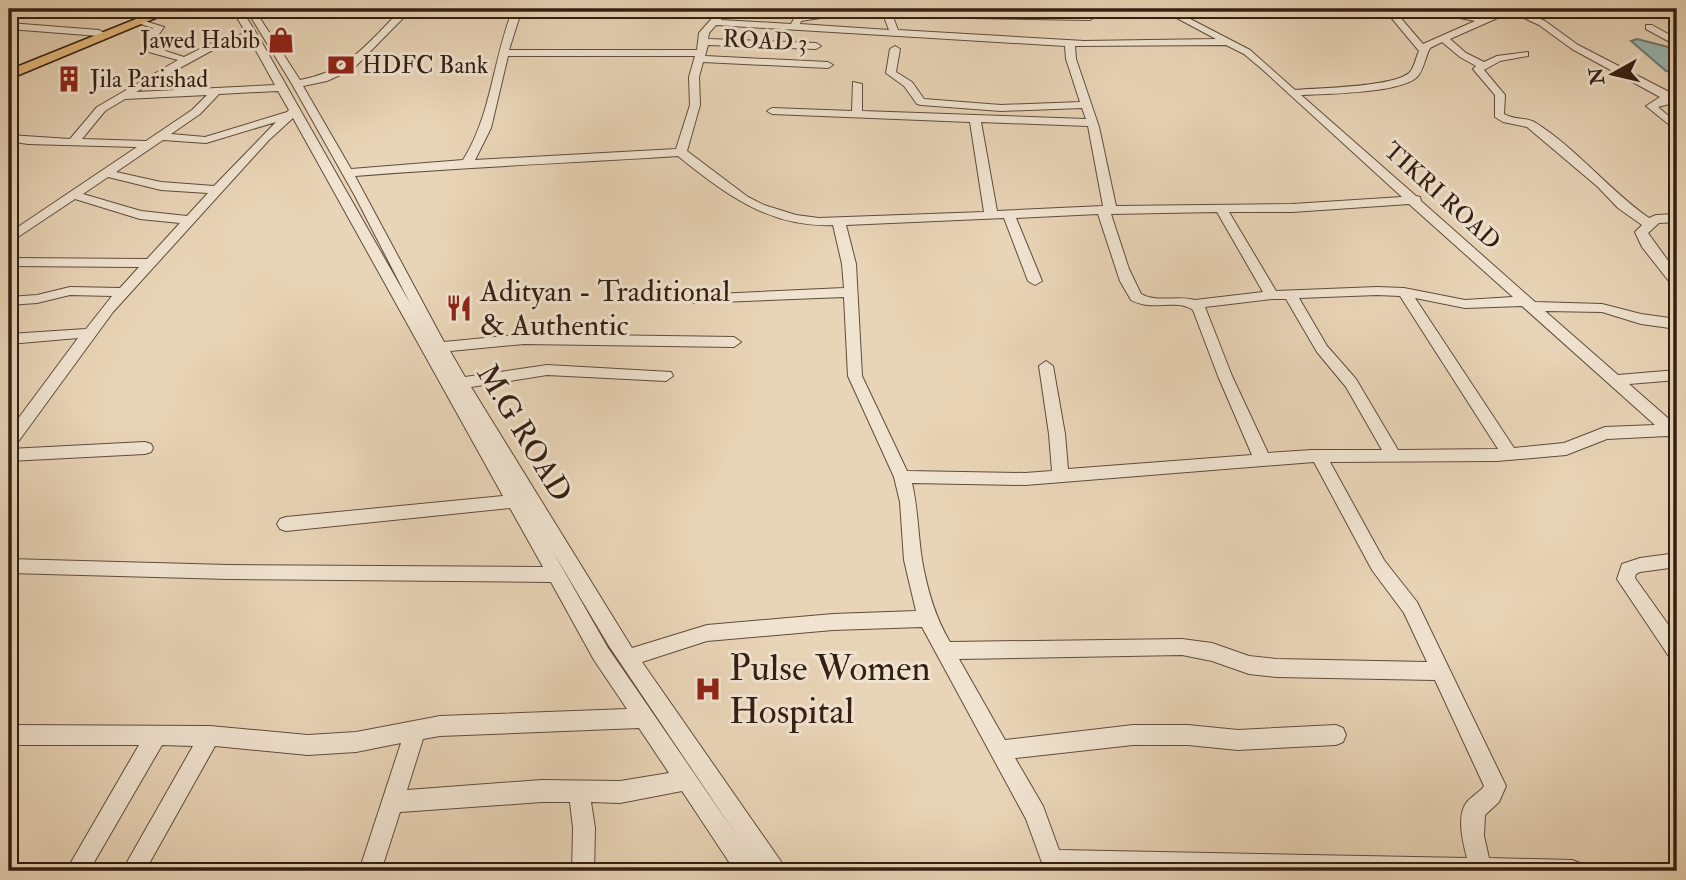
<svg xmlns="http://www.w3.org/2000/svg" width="1686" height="880" font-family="'IM FELL Double Pica',serif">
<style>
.water{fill:#98b7b4;stroke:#707a74;stroke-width:2}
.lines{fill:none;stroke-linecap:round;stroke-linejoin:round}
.minor-casing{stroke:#604c3c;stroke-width:2}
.major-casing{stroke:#331f13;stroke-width:3}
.minor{fill:#f0e3d0;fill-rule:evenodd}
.major{fill:#e4ba7b;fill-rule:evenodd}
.labels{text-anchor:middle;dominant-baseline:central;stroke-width:6;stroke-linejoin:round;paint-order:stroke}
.far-poi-label{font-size:24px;fill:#331f13;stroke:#f0e3d0;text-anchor:start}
.far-street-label{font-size:24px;fill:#331f13;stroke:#f0e3d0}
.poi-label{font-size:30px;fill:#331f13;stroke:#f0e3d0;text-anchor:start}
.street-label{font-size:30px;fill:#331f13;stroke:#f0e3d0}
.near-poi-label{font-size:37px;fill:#331f13;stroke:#f0e3d0;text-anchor:start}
</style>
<rect width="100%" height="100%" fill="#e8d4b6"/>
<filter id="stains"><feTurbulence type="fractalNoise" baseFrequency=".00286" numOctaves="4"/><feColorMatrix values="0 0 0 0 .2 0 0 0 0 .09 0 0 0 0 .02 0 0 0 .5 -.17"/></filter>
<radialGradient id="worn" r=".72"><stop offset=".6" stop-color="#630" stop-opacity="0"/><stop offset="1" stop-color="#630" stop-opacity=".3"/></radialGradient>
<path class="water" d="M 1637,39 L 1676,49 L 1677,73 L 1666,71 L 1631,41 Z"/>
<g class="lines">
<g class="minor-casing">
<g id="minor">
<path d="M 232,9 L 241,9 L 257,34 L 411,305 L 355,196 L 292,84 L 246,9 L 254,9 L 300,80 C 350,71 367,43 402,9 L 412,9 L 353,69 L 327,81 L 303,86 L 351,169 L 463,160 C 492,114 493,58 513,9 L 522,9 L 509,50 L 697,50 L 699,33 L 714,16 L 716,9 L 725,9 L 721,20 L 791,24 L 795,17 L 813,14 L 815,9 L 823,9 L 820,18 L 801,21 L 800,24 L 889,30 L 881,9 L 890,9 L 898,30 L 1084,41 L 1216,39 L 1160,9 L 1171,9 L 1250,50 L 1295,90 C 1317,88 1397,87 1410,72 C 1415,66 1416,57 1419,51 L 1384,9 L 1393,9 L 1423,44 L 1475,21 L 1460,18 L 1446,9 L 1456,9 L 1483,18 L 1504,9 L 1518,9 L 1545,21 L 1578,45 L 1677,96 L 1677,102 L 1658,107 L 1677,123 L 1677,131 L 1646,106 L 1660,97 L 1572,49 L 1539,25 L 1511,12 L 1450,39 L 1466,53 L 1484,62 L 1497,56 L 1528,52 L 1528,56 L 1500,61 L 1484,70 L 1505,95 L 1504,114 C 1514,120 1526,117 1536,123 C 1576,148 1610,191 1649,218 L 1656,215 L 1677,214 L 1677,222 L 1659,223 L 1648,233 L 1677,273 L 1677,286 L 1672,285 L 1642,247 L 1635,232 L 1642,225 L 1618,208 L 1598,187 L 1527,127 L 1503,122 L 1495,117 L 1495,95 L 1473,69 L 1476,66 L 1460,57 L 1442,42 L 1430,48 C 1425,57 1424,71 1416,78 C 1398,93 1326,94 1301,95 L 1416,196 L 1420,197 L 1421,201 L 1535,302 L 1602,304 L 1641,314 L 1677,319 L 1677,329 L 1641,324 L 1602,312 L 1545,311 L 1618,375 L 1677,370 L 1677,380 L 1629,384 L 1677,426 L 1677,439 L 1667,436 L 1607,439 L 1566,455 L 1497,461 L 1330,462 L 1384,560 L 1417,602 L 1506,786 L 1499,802 L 1485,815 L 1484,836 L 1489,858 L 1572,860 L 1580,863 L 1583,871 L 1045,871 L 1026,819 L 922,627 L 833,630 L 707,641 L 642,662 L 782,863 L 785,871 L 761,871 L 757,865 L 759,871 L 735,871 L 682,791 L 620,803 L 591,802 L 595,828 L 594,871 L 572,871 L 573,828 L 570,802 L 542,802 L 400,812 L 381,871 L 359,871 L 401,743 L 356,752 L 308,755 L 215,746 L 145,871 L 122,871 L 193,746 L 162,745 L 89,871 L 66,871 L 139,745 L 9,745 L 9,725 L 210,726 L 308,735 L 356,732 L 440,716 L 627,709 L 594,660 L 551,582 L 228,579 L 9,573 L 9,559 L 228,565 L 543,567 L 510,508 L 286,531 L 280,529 L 277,524 L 280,519 L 286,517 L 503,496 L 293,118 L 269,140 L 113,312 L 15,446 L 9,448 L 9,431 L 78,338 L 9,344 L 9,334 L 86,329 L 112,296 L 70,295 L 37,303 L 9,305 L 9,297 L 37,295 L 70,287 L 120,288 L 139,267 L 9,266 L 9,258 L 147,259 L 180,223 L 140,219 L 75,199 L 9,243 L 9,233 L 137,147 L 28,144 L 9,141 L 9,135 L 70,139 L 97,107 L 178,60 L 145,51 L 142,44 L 153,28 L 138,23 L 138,19 L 164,27 L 152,44 L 153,47 L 184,57 L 214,42 L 246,33 ZM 716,25 L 1065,46 L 1066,59 L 1080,102 L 1001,105 L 924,99 L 912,82 L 896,72 L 900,49 L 895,46 L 890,49 L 886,73 L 904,86 L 917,104 L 921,105 L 1001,111 L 1082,108 L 1086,119 L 862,111 L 862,84 L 853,82 L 852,111 L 772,108 L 767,111 L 772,114 L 970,122 L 984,212 L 819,218 L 796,215 L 764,205 L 748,197 L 687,151 L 700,105 L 699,77 L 703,62 L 828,68 L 833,65 L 828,62 L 705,56 L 708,45 L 816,49 L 821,46 L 816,43 L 708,39 L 709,33 ZM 249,38 L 275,85 L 136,92 L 220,46 ZM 1226,45 L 1244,54 L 1263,70 L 1402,197 L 1292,204 L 1116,206 L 1099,127 L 1076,59 L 1075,46 ZM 508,56 L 695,56 L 689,77 L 690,105 L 676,149 L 475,160 L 491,128 ZM 278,91 L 289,110 L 287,112 L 205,137 L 171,134 L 200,114 L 219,94 ZM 207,95 L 192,110 L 146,141 L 82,139 L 105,111 L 125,99 ZM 276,122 L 214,186 L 161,182 L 116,172 L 163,140 L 206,143 ZM 981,122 L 1088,126 L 1103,206 L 997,211 ZM 678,156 C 725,194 770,228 833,225 L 842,264 L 844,288 L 694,295 L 687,299 L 694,303 L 844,297 L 848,376 L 894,477 L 900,502 L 904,560 L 916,611 L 833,614 L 707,625 L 632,648 L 471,387 L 547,375 L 666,381 L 673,376 L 671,372 L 547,365 L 465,377 L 450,351 L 524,344 L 734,347 L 741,342 L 734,337 L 524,334 L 444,342 L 355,176 C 463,167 571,163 678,156 ZM 108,177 L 161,190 L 208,193 L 187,216 L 141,211 L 83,194 ZM 1409,204 L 1513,297 L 1465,300 L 1404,288 L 1377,287 L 1276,291 L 1229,212 L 1292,212 ZM 1217,212 L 1263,292 L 1195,300 C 1177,295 1157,303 1141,294 L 1129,269 L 1111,214 ZM 1098,214 L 1120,281 L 1131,300 C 1152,312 1177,298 1193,310 L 1218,376 L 1252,455 L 1068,469 L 1065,434 L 1053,366 L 1046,361 L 1039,366 L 1049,434 L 1052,471 L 1025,473 L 907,471 L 862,376 L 856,264 L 846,225 L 1004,218 L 1028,281 L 1035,285 L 1042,281 L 1016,218 ZM 1377,295 L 1400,296 L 1498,449 L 1398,450 L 1356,379 L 1327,346 L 1299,298 ZM 1415,298 L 1465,308 L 1522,306 L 1655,425 L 1605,427 L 1564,443 L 1514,448 ZM 1272,299 L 1286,299 L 1317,352 L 1346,387 L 1382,450 L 1312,450 L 1268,453 L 1232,376 L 1205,307 ZM 1314,462 L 1372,570 L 1404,613 L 1427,662 L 1276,659 L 1249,656 L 1212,643 L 1182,639 L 950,642 C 935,617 927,589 922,560 C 918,534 918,509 912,483 L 1025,485 ZM 552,550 L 609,646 L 737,836 L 608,648 ZM 1182,655 L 1212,661 L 1249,674 L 1276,677 L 1435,680 L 1484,786 C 1480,792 1472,796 1467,802 C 1456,815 1463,843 1467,858 L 1059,850 L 1043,806 L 1015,758 L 1133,745 L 1188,745 L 1238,750 L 1336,745 L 1343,742 L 1346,735 L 1343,728 L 1336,725 L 1238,730 L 1188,725 L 1133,725 L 1005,740 L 959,659 ZM 639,728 L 669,773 L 620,781 L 542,780 L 407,790 L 423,739 L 440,736 Z"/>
<path d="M 973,13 L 1090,14 L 1095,17 L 1090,20 L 970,18 L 970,14 Z"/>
<path d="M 9,23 L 99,30 L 104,33 L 99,36 L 9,29 Z"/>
<path d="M 1646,25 L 1652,25 L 1677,39 L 1677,46 L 1646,29 Z"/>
<path d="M 145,442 L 151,444 L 153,448 L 151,452 L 145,454 L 9,461 L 9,449 Z"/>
<path d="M 1677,553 L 1677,567 L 1640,572 L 1636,574 L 1635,578 L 1677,637 L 1677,661 L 1670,658 L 1617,579 L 1622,564 L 1640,558 Z"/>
</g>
</g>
<g class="major-casing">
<path id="major" d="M 161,9 L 177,9 L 9,79 L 9,70 Z"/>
</g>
<use href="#minor" class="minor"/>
<use href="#major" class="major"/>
</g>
<defs>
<g id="shop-bare" transform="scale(2.1)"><path d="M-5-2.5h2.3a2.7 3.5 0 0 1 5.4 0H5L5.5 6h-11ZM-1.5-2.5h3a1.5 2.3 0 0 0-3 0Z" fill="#8f2418" stroke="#f0e3d0" stroke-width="2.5" paint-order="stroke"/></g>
<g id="bank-bare" transform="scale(2.1)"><path d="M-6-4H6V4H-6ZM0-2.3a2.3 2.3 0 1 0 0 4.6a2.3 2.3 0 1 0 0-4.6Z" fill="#8f2418" stroke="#f0e3d0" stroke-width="2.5" paint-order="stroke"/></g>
<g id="building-bare" transform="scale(2.1)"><path d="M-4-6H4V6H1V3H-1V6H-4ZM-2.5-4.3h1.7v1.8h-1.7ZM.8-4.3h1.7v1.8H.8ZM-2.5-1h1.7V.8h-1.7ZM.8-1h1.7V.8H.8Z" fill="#8f2418" stroke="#f0e3d0" stroke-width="2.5" paint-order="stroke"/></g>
<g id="restaurant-bare" transform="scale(2.1)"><path d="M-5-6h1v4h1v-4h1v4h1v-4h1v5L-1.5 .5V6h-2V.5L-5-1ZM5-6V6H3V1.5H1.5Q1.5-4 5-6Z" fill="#8f2418" stroke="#f0e3d0" stroke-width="2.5" paint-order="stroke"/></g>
<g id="hospital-bare" transform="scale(2.1)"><path d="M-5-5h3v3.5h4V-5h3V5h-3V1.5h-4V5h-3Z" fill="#8f2418" stroke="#f0e3d0" stroke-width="2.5" paint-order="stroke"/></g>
</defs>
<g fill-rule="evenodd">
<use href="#shop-bare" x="281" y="40"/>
<use href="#bank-bare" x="341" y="65"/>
<use href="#building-bare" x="69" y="79"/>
<use href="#restaurant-bare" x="459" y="308"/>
<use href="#hospital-bare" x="708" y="689"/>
</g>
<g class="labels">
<g class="far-poi-label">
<text x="260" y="40" text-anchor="end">Jawed Habib</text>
<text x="362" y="65">HDFC Bank</text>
<text x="90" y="79">Jila Parishad</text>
</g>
<g class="far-street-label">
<text transform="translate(765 41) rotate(3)">ROAD 3</text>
<text transform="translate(1442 196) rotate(42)">TIKRI ROAD</text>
</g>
<g class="poi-label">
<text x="480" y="291">Adityan - Traditional<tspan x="480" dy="34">&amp; Authentic</tspan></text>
</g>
<g class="street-label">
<text transform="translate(524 433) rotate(59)">M.G ROAD</text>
</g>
<g class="near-poi-label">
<text x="729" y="668">Pulse Women<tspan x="729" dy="43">Hospital</tspan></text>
</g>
</g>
<rect width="1686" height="880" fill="none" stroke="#e8d4b6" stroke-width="35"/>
<rect x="10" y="10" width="1665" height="859" fill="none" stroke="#331f13" stroke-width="3.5"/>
<rect x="18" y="18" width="1651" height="845" fill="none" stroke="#331f13" stroke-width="2"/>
<g transform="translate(1613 74) rotate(262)" stroke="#f0e3d0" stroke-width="5" paint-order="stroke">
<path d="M0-5L12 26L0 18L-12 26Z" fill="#331f13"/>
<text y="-10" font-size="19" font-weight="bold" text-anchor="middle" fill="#331f13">N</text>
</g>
<rect width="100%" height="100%" filter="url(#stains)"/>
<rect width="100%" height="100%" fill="url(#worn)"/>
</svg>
